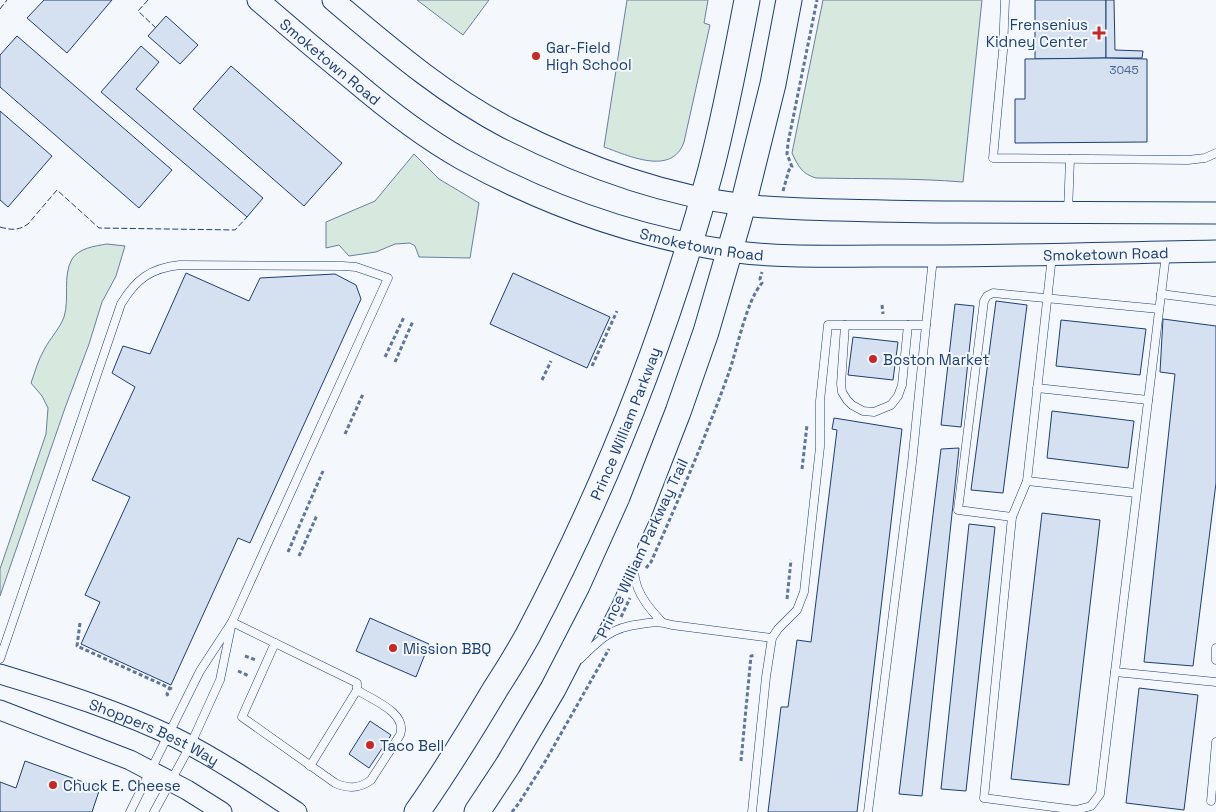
<svg xmlns="http://www.w3.org/2000/svg" width="1216" height="812" font-family="'Space Grotesk',sans-serif">
<style>
.green{fill:#d7e8df;stroke:#687fa3}
.building{fill:#d5e0f0;stroke:#1d3f73}
.lines{fill:none;stroke-linecap:round;stroke-linejoin:round}
.service-casing{stroke:#1d3f73;stroke-width:9}
.tertiary-casing{stroke:#1d3f73;stroke-width:21}
.secondary-casing{stroke:#1d3f73;stroke-width:23}
.trunk-casing{stroke:#1d3f73;stroke-width:27}
.path{stroke:#5e769c;stroke-width:3;stroke-dasharray:4 2.5;stroke-linecap:butt}
.service{stroke:#f4f7fb;stroke-width:8}
.tertiary{stroke:#f4f7fb;stroke-width:19}
.secondary{stroke:#f4f7fb;stroke-width:21}
.trunk{stroke:#f4f7fb;stroke-width:25}
.fence{stroke:#1d3f73;stroke-width:1;stroke-dasharray:6 2.5;stroke-linecap:butt}
.poi-dot{fill:#c62828;stroke:#f4f7fb;stroke-width:2}
.labels{text-anchor:middle;dominant-baseline:central;stroke-width:4;stroke-linejoin:round;paint-order:stroke}
.number-label{font-size:12px;fill:#4b6792}
.poi-label{font-size:15px;fill:#1d3f73;stroke:#f4f7fb;text-anchor:start}
.street-label{font-size:15px;fill:#1d3f73;stroke:#f4f7fb}
</style>
<rect width="100%" height="100%" fill="#f4f7fb"/>
<g class="green">
<path d="M 417,0 L 489,0 L 463,35 Z"/>
<path d="M 627,0 L 708,0 L 704,23 L 710,25 L 684,142 C 672,177 627,155 604,147 Z"/>
<path d="M 823,0 L 982,0 L 963,182 C 914,178 865,179 816,178 C 802,174 798,166 792,153 Z"/>
<path d="M 414,154 L 439,179 L 479,203 L 470,258 L 419,257 L 415,246 L 410,243 L 395,244 L 376,252 L 349,256 L 339,245 L 326,248 L 326,222 L 375,201 Z"/>
<path d="M 107,244 L 125,246 L 116,276 L 102,302 L 89,344 L 65,408 L 0,596 L 0,569 L 46,434 L 48,408 L 42,396 L 31,383 C 35,372 38,360 44,350 C 50,338 59,330 64,317 C 70,298 62,277 72,259 C 79,248 95,246 107,244 Z"/>
</g>
<g class="building">
<path d="M 44,0 L 112,0 L 67,53 L 27,18 Z"/>
<path d="M 1035,0 L 1106,0 L 1106,58 L 1035,59 Z"/>
<path d="M 1106,0 L 1114,0 L 1115,50 L 1143,51 L 1142,58 L 1106,58 Z"/>
<path d="M 166,16 L 198,45 L 180,64 L 148,36 Z"/>
<path d="M 17,36 L 172,170 L 139,208 L 0,87 L 0,55 Z"/>
<path d="M 141,46 L 159,62 L 136,89 L 263,198 L 247,217 L 101,92 Z"/>
<path d="M 1106,58 L 1147,59 L 1147,142 L 1015,143 L 1015,99 L 1025,99 L 1025,59 Z"/>
<path d="M 231,66 L 342,163 L 304,206 L 193,109 Z"/>
<path d="M 0,111 L 52,156 L 8,207 L 0,200 Z"/>
<path d="M 186,273 L 249,301 L 260,278 L 335,274 L 356,285 L 361,299 L 250,543 L 238,538 L 171,685 L 81,644 L 100,602 L 85,595 L 130,497 L 92,480 L 135,387 L 112,373 L 123,346 L 150,354 Z"/>
<path d="M 513,273 L 610,317 L 587,368 L 490,324 Z"/>
<path d="M 996,301 L 1027,305 L 1003,493 L 971,490 Z"/>
<path d="M 955,304 L 974,306 L 961,427 L 941,425 Z"/>
<path d="M 1163,319 L 1216,326 L 1216,483 L 1193,666 L 1144,662 L 1175,374 L 1160,372 Z"/>
<path d="M 1061,320 L 1146,329 L 1140,375 L 1056,366 Z"/>
<path d="M 853,337 L 898,342 L 893,380 L 848,375 Z"/>
<path d="M 1052,411 L 1134,421 L 1128,468 L 1047,458 Z"/>
<path d="M 834,418 L 902,429 L 857,812 L 768,812 L 781,707 L 788,707 L 797,640 L 811,642 L 837,430 L 832,429 Z"/>
<path d="M 959,448 L 922,796 L 899,794 L 941,449 Z"/>
<path d="M 1042,513 L 1100,520 L 1069,785 L 1011,779 Z"/>
<path d="M 969,524 L 995,527 L 966,791 L 941,789 Z"/>
<path d="M 370,618 L 429,644 L 416,677 L 356,651 Z"/>
<path d="M 1139,688 L 1198,695 L 1184,810 L 1126,803 Z"/>
<path d="M 370,721 L 391,735 L 369,768 L 349,754 Z"/>
<path d="M 25,761 L 100,788 L 92,812 L 0,812 L 0,782 L 16,788 Z"/>
</g>
<g class="lines">
<g class="service-casing">
<g id="service">
<path d="M 1005,0 L 1003,51 L 993,158 L 1188,160 L 1205,158 L 1216,153"/>
<path d="M 1068,212 L 1070,159"/>
<path d="M 1052,256 L 1027,481 L 1012,517 L 984,798 L 1076,810 L 1091,806 L 1100,794 L 1166,254"/>
<path d="M 1161,294 L 1216,301"/>
<path d="M 845,325 L 841,384 L 842,392 L 847,400 L 852,405 L 863,411 L 874,412 L 891,405 L 898,396 L 902,385 L 908,325"/>
<path d="M 1037,388 L 1148,400"/>
<path d="M 1027,481 L 1136,493"/>
<path d="M 1012,517 L 958,510 L 984,301 L 987,296 L 993,293 L 1159,309"/>
<path d="M 633,547 C 632,582 637,596 661,621"/>
<path d="M 232,622 L 357,683 L 357,690 L 310,766"/>
<path d="M 275,643 L 242,717 L 335,783 C 348,789 359,789 371,780 L 400,735 C 408,713 373,700 357,690"/>
<path d="M 1216,648 L 1216,660"/>
<path d="M 0,659 L 121,304 C 136,279 151,268 180,265 L 343,266 L 356,267 L 388,278 L 232,622 L 200,671 L 130,812"/>
<path d="M 580,659 C 600,639 612,627 641,624 C 653,622 660,621 672,625 L 772,638"/>
<path d="M 1115,672 L 1216,682"/>
<path d="M 1211,801 L 1216,742"/>
<path d="M 154,812 L 190,746 L 220,680 L 231,627"/>
<path d="M 752,812 L 766,677 L 772,638 L 778,629 L 797,610 L 804,592 L 820,447 L 820,401 L 828,325 L 926,325 L 933,258"/>
<path d="M 868,812 L 912,463 L 926,325"/>
</g>
</g>
<g class="tertiary-casing">
<g id="tertiary">
<path id="s1" d="M 0,674 C 60,692 120,711 176,738 C 218,759 258,786 297,812"/>
<path d="M 0,710 L 130,760 L 187,790 L 222,812"/>
</g>
</g>
<g class="secondary-casing">
<g id="secondary">
<path id="s2" d="M 258,0 C 289,27 321,54 353,80 C 387,109 423,137 462,159 C 545,205 635,237 730,251 C 779,258 830,256 879,256 C 992,257 1104,253 1216,251"/>
<path d="M 333,0 C 389,47 443,94 508,128 C 581,165 663,195 744,205 C 776,209 807,209 839,210 C 878,211 917,212 957,212 C 1043,213 1129,213 1216,213"/>
</g>
</g>
<g class="trunk-casing">
<g id="trunk">
<path id="s3" d="M 417,812 C 445,772 471,730 496,688 C 507,671 518,653 528,635 C 605,489 667,333 710,173 C 725,116 736,58 747,0"/>
<path d="M 477,812 L 508,765 L 553,689 L 600,598 L 641,507 L 678,412 L 706,332 L 743,205 L 773,84 L 789,0"/>
</g>
</g>
<g class="path">
<path d="M 783,191 L 789,170 L 792,167 L 787,154 L 788,143 L 817,0"/>
<path d="M 882,305 L 883,314"/>
<path d="M 385,357 L 404,317"/>
<path d="M 395,362 L 413,321"/>
<path d="M 592,366 L 617,311"/>
<path d="M 542,380 L 551,361"/>
<path d="M 345,434 L 363,394"/>
<path d="M 802,469 L 807,425"/>
<path d="M 288,552 L 323,471"/>
<path d="M 299,556 L 317,515"/>
<path d="M 646,568 L 651,562 C 678,501 705,439 728,375 C 737,351 746,301 762,283 L 760,279 L 762,272"/>
<path d="M 787,599 L 791,560"/>
<path d="M 621,617 L 630,598"/>
<path d="M 80,623 L 77,646 L 172,689"/>
<path d="M 245,656 L 256,660"/>
<path d="M 238,671 L 249,676"/>
<path d="M 168,696 L 167,694 L 170,687"/>
<path d="M 741,761 L 751,656 L 756,655"/>
<path d="M 512,812 L 519,803 L 546,760 L 609,649"/>
</g>
<use href="#service" class="service"/>
<use href="#tertiary" class="tertiary"/>
<use href="#secondary" class="secondary"/>
<use href="#trunk" class="trunk"/>
<g class="fence">
<path d="M 148,0 L 138,11 L 156,28"/>
<path d="M 0,9 L 7,0"/>
<path d="M 0,227 C 11,230 18,231 28,224 L 57,190 L 99,228 L 235,230 L 247,217"/>
</g>
</g>
<g class="poi-dot">
<path d="M1096.5 25.5h5v5h5v5h-5v5h-5v-5h-5v-5h5z"/>
<circle cx="536" cy="56" r="5"/>
<circle cx="873" cy="359" r="5"/>
<circle cx="393" cy="648" r="5"/>
<circle cx="370" cy="745" r="5"/>
<circle cx="53" cy="785" r="5"/>
</g>
<g class="labels">
<g class="number-label">
<text x="1124" y="70">3045</text>
</g>
<g class="poi-label">
<text x="1088" y="24" text-anchor="end">Frensenius<tspan x="1088" dy="17">Kidney Center</tspan></text>
<text x="546" y="47">Gar-Field<tspan x="546" dy="17">High School</tspan></text>
<text x="883" y="359">Boston Market</text>
<text x="403" y="648">Mission BBQ</text>
<text x="380" y="745">Taco Bell</text>
<text x="63" y="785">Chuck E. Cheese</text>
</g>
<g class="street-label">
<text stroke="none"><textPath href="#s2" startOffset="95">Smoketown Road</textPath></text>
<text stroke="none"><textPath href="#s2" startOffset="515">Smoketown Road</textPath></text>
<text stroke="none"><textPath href="#s2" startOffset="920">Smoketown Road</textPath></text>
<text stroke="none"><textPath href="#s3" startOffset="442">Prince William Parkway</textPath></text>
<text transform="translate(642 548) rotate(-65)">Prince William Parkway Trail</text>
<text stroke="none"><textPath href="#s1" startOffset="165">Shoppers Best Way</textPath></text>
</g>
</g>
</svg>
